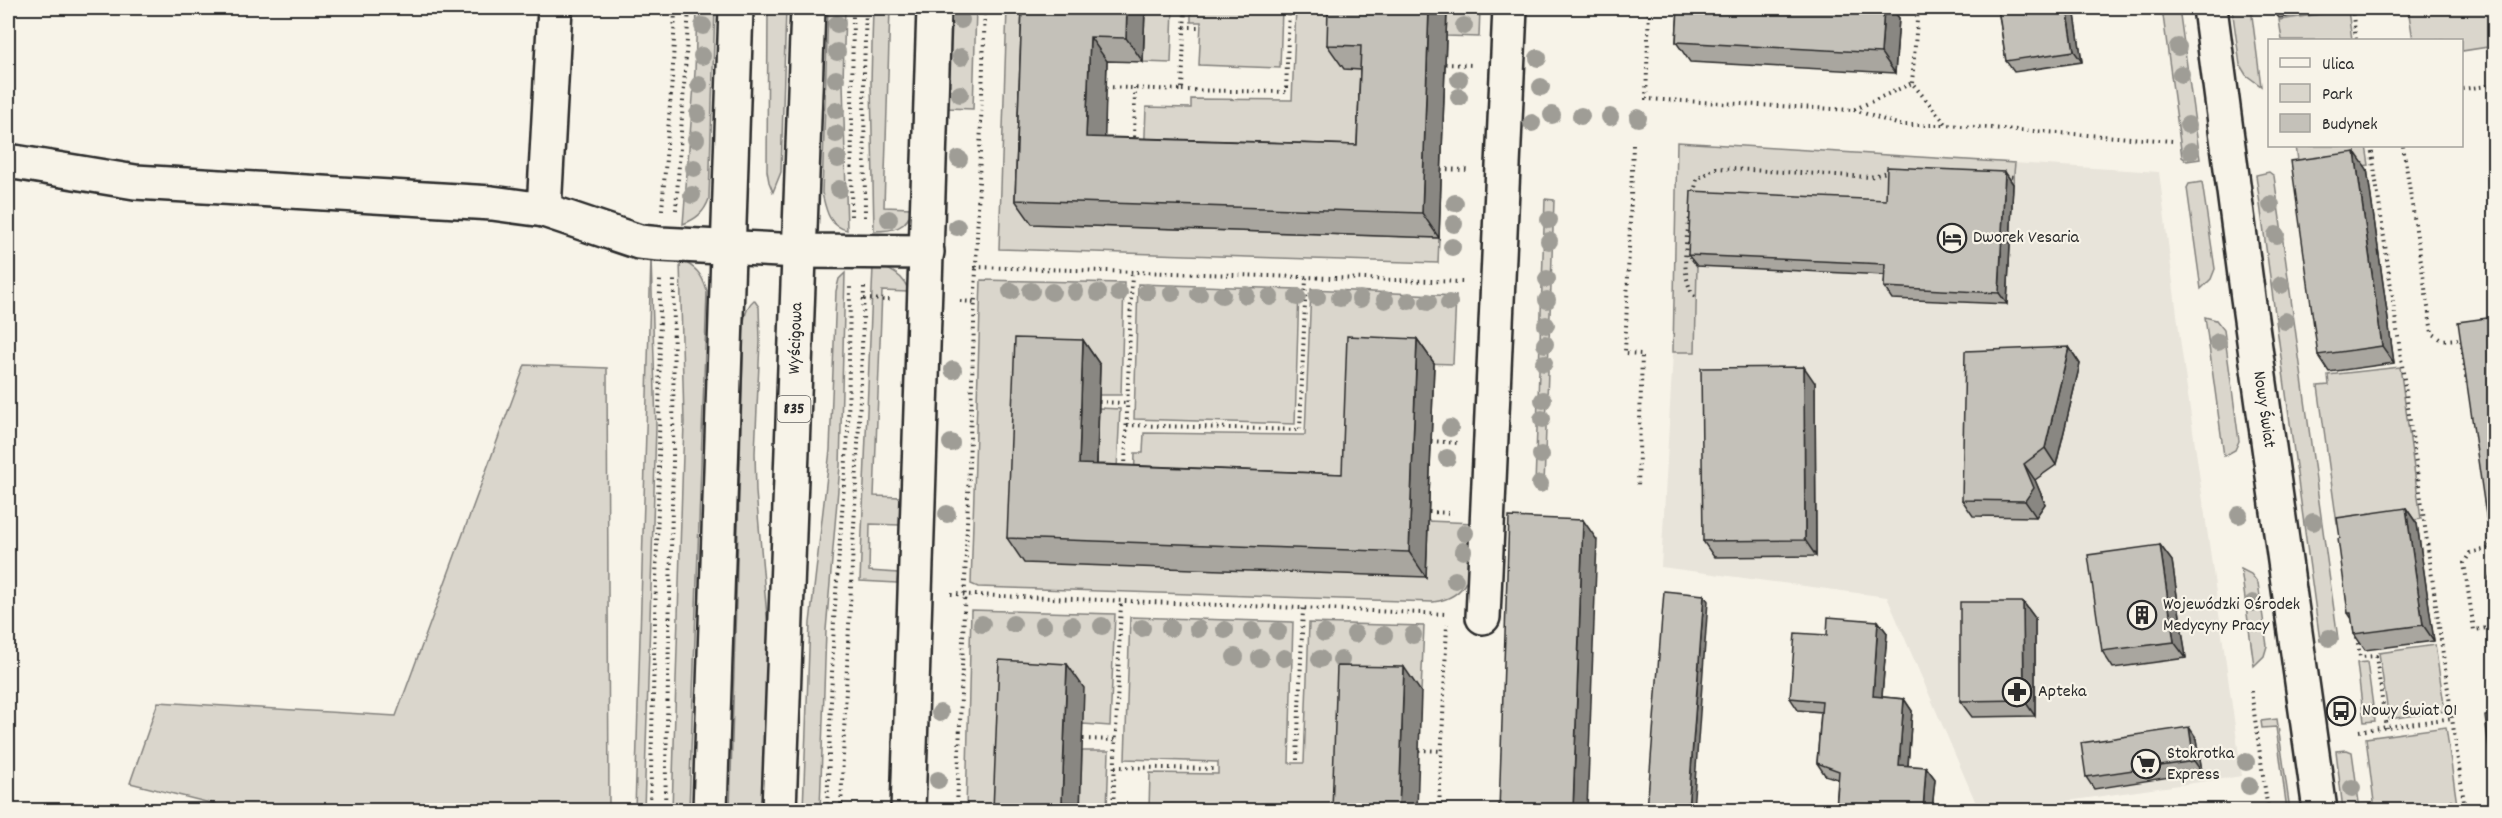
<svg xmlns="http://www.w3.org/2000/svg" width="2502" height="818" font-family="Dekko,sans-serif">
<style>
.built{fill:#e8e4da}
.green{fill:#dad6cc;stroke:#82807c;stroke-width:1.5}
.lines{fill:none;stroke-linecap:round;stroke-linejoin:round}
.minor-casing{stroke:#2b2b2b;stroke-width:38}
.major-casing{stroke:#2b2b2b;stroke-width:38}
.path{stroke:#2b2b2b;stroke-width:4;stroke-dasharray:1.5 4.5;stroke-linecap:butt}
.minor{stroke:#f7f3e8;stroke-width:33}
.major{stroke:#f7f3e8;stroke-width:33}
.tree{fill:#9f9d96}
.wall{fill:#a9a69f;stroke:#2b2b2b;stroke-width:1.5}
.shaded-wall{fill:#898782;stroke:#2b2b2b;stroke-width:1.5}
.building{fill:#c4c1b9;stroke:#2b2b2b;stroke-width:1.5}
.labels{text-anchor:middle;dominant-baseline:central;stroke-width:4.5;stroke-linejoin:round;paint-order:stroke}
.shield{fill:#f7f3e8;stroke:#686764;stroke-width:1.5}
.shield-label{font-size:16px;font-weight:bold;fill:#2b2b2b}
.poi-label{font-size:18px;fill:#2b2b2b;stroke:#f7f3e8;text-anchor:start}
.street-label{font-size:18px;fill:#2b2b2b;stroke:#f7f3e8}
</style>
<rect width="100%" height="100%" fill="#f7f3e8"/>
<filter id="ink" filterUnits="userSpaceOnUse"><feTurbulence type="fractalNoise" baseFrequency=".0167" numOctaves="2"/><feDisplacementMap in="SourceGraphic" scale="12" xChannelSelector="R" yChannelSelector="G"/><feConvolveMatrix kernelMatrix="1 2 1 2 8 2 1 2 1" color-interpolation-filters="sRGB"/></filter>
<g filter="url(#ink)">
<path class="built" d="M 1677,142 L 2159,172 L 2181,346 L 2242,776 L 2004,810 L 1979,810 L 1887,597 L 1661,567 L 1673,352 Z"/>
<g class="green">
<path d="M 697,8 L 715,8 L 709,199 C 704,213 696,219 683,224 L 695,72 Z"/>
<path d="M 768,8 L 786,8 L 781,172 L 773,192 L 769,182 L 767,171 Z"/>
<path d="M 828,8 L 845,8 L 843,82 L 847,230 C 828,226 826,209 822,193 Z"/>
<path d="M 873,8 L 890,8 L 884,207 L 912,208 C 908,229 892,231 874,231 L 871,83 Z"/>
<path d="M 950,8 L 976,8 L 973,109 L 947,108 Z"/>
<path d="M 1007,8 L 1040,8 L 1033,224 L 1439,238 L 1438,263 L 999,249 Z"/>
<path d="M 1145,8 L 1173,8 L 1171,63 L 1143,62 Z"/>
<path d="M 1191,8 L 1282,8 L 1280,68 L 1199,65 L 1201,22 L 1191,22 Z"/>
<path d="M 1296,8 L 1347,8 L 1378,71 L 1375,170 L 1144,162 L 1146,107 L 1191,108 L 1191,99 L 1292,100 Z"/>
<path d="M 1447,8 L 1480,8 L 1479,37 L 1446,36 Z"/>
<path d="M 2162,8 L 2179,8 L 2200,159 L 2187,161 L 2182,157 Z"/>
<path d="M 2232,8 L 2251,8 L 2261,86 L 2246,75 L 2240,65 Z"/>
<path d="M 2408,8 L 2494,8 L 2494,46 L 2462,51 L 2462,40 L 2413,40 Z"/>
<path d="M 2348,10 L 2352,40 L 2282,40 L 2279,20 Z"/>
<path d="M 1677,142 L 2015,163 L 2013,184 L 1894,212 L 1697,266 L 1695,352 L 1673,352 Z"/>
<path d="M 2296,146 L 2366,146 L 2369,165 L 2300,175 Z"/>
<path d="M 2269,172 L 2274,176 L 2338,639 L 2320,641 L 2256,175 Z"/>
<path d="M 2202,182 L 2215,269 L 2211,279 L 2201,289 L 2187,188 L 2189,184 Z"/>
<path d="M 1545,199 L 1554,200 L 1544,485 L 1535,485 Z"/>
<path d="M 651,258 L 656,427 L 644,810 L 635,810 Z"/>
<path d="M 680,260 C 696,267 702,274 707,291 L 689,810 L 672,810 L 684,422 Z"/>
<path d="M 873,266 C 888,267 906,276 908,292 L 882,291 L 874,496 L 901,497 L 900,525 L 870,524 L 869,571 L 898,573 L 897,583 L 860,581 Z"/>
<path d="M 845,273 L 840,466 L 826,630 L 820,810 L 803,810 L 810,623 L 830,450 L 836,291 L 839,279 Z"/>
<path d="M 981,280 L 1124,283 L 1121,395 L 1099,395 L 1025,563 L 1428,521 L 1474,523 C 1471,558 1478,596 1433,602 L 978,587 L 971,584 Z"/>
<path d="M 1138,284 L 1299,289 L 1295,424 L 1134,419 Z"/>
<path d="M 1311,289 L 1456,296 L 1453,364 L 1364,361 L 1359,498 L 1134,490 L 1135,453 L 1143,453 L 1144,433 L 1305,435 Z"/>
<path d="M 754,300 L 759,307 L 760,341 L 755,453 L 756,492 L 768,628 L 762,810 L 730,810 L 743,356 C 744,340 740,311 754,300 Z"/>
<path d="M 2205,317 L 2216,320 L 2224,330 L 2239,441 L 2235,450 L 2224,456 Z"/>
<path d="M 525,365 L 607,368 L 609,810 L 238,810 L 130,783 L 158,702 L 396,716 Z"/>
<path d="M 2400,367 L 2421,519 L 2349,530 L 2348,523 L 2337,524 L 2318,386 L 2329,385 L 2328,375 Z"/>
<path d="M 1099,408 L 1120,409 L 1116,489 L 1096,489 Z"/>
<path d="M 2494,566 L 2494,622 L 2493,622 L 2488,579 Z"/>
<path d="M 2241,569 L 2251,574 L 2258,583 L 2267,646 L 2264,656 L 2254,666 Z"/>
<path d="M 971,610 L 1115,614 L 1110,726 L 1083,724 L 1012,810 L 966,810 Z"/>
<path d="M 1130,617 L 1293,622 L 1289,763 L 1304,763 L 1309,623 L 1424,626 L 1421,692 L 1354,691 L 1350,810 L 1149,810 L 1150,773 L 1218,774 L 1218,762 L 1125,759 Z"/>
<path d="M 2435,645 L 2445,711 L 2389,719 L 2379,653 Z"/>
<path d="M 2367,662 L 2375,721 L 2364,722 L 2357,663 Z"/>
<path d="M 2277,719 L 2290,810 L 2287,810 L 2276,727 L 2262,728 L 2261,721 Z"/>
<path d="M 2446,727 L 2457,805 L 2416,810 L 2375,810 L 2366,738 Z"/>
<path d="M 2347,750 L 2352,752 L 2360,810 L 2343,810 L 2336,751 Z"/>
<path d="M 1082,751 L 1109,751 L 1107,810 L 1080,810 Z"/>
</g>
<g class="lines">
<g class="minor-casing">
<g id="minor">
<path id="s1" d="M 2210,8 L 2248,298 L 2320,810"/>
<path d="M 8,161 L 135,182 L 492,203 L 544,210 L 639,242 L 660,244 L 799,251 L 927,252"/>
<path d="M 544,210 L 555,8"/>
<path d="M 1483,617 L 1510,8"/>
<path d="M 908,810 L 934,8"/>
</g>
</g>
<g class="major-casing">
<g id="major">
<path d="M 710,810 L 736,8"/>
<path id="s2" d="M 779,810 L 808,8"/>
</g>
</g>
<g class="path">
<path d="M 985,8 L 976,267 L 1463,282"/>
<path d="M 1649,8 L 1646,99 L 1853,110 L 1912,83 L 1947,125 L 2173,141"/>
<path d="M 2352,8 L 2356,40"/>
<path d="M 1184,27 L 1201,27"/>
<path d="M 1445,64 L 1473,65"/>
<path d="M 1912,83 L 1918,8"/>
<path d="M 1106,87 L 1182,90 L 1185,8"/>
<path d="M 2462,89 L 2488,86 L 2494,91"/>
<path d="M 1182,90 L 1286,92 L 1289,8"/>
<path d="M 1854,110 L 1900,125 L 1947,125"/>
<path d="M 1134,143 L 1135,88"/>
<path d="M 1633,145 L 1625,353 L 1642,354 L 1638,487"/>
<path d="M 2371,146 L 2465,810"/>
<path d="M 2403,146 L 2432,333 L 2442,340 L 2461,339 L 2467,383"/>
<path d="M 1441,169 L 1469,170"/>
<path d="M 2005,176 L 2014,177"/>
<path d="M 1694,193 L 1697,179 L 1716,168 L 1870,177 L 1890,171"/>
<path d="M 662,210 L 673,66 L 675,8"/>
<path d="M 676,210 L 689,8"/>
<path d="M 1691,213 C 1686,238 1679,278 1696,299"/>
<path d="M 851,216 L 853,8"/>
<path d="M 865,217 L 864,72 L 866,8"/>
<path d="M 864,299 L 890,300"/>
<path d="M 960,301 L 975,302"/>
<path d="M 1099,402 L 1127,403"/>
<path d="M 1127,425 L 1300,430 L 1306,277"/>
<path d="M 1431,441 L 1457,443"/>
<path d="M 1125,468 L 1132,272"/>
<path d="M 1429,512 L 1453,513"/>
<path d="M 2487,521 L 2491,548 L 2470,553 L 2464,563 L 2474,630 L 2494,627"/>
<path d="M 951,594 L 1447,614"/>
<path d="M 2357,637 L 2360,657 L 2376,656 L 2386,728"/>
<path d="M 2251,691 L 2268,810"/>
<path d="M 2359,731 L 2452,718"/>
<path d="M 1083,739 L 1116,740"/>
<path d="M 1419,750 L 1442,751"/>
<path d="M 1297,760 L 1303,608"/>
<path d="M 1115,767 L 1214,769"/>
<path d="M 650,810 L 659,467 L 660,280"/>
<path d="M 665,810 L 673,464 L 674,280"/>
<path d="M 827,810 L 834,620 L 848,432 L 850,287"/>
<path d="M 841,810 C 847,636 859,462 864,287"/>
<path d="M 957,810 L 976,267"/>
<path d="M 1113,810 L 1121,601"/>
<path d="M 1439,810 L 1447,624"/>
</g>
<use href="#minor" class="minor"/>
<use href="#major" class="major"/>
</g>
<g class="tree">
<circle cx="961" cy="20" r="9"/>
<circle cx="837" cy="24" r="9"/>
<circle cx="703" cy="26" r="9"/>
<circle cx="1464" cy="26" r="9"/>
<circle cx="2178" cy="47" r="9"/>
<circle cx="837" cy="52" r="9"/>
<circle cx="702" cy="56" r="9"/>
<circle cx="961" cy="57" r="9"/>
<circle cx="1538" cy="58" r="9"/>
<circle cx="2181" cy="74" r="9"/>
<circle cx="836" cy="79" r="9"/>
<circle cx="1459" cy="79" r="9"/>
<circle cx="699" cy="85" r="9"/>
<circle cx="1541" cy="87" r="9"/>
<circle cx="960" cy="94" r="9"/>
<circle cx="1459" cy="97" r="9"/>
<circle cx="836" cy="110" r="9"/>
<circle cx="698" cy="114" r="9"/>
<circle cx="1552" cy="115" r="9"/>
<circle cx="1581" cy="116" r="9"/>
<circle cx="1610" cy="117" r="9"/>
<circle cx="1638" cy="118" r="9"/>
<circle cx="1532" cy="123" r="9"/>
<circle cx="2188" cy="125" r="9"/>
<circle cx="836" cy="134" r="9"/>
<circle cx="696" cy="139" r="9"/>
<circle cx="2191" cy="151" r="9"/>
<circle cx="838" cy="159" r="9"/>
<circle cx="959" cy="159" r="9"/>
<circle cx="694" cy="168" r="9"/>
<circle cx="839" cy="189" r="9"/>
<circle cx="692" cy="195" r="9"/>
<circle cx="1455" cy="203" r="9"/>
<circle cx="2271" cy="205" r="9"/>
<circle cx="889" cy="219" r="9"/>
<circle cx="1549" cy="220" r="9"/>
<circle cx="1454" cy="224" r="9"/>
<circle cx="957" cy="227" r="9"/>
<circle cx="2276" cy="235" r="9"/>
<circle cx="1549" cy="241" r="9"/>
<circle cx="1452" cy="247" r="9"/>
<circle cx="1547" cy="279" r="9"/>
<circle cx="2281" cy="285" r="9"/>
<circle cx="1011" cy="291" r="9"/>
<circle cx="1031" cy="291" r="9"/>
<circle cx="1052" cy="292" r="9"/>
<circle cx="1075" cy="292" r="9"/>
<circle cx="1147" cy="292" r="9"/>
<circle cx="1098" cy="293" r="9"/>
<circle cx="1119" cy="293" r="9"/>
<circle cx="1172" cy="293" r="9"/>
<circle cx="1199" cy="294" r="9"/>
<circle cx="1222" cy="295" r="9"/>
<circle cx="1246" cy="295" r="9"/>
<circle cx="1270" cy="297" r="9"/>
<circle cx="1297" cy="297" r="9"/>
<circle cx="1317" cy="297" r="9"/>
<circle cx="1340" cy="298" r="9"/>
<circle cx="1360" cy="299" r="9"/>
<circle cx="1385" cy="300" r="9"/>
<circle cx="1547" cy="300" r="9"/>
<circle cx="1409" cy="301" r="9"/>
<circle cx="1428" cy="302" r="9"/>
<circle cx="1449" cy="303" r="9"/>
<circle cx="2285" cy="321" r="9"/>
<circle cx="1546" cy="325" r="9"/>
<circle cx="2218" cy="342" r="9"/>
<circle cx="1545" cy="344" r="9"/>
<circle cx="1544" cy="363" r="9"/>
<circle cx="953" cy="370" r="9"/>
<circle cx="1543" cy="400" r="9"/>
<circle cx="1542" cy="419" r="9"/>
<circle cx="1450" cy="428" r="9"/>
<circle cx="951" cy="443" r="9"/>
<circle cx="1541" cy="455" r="9"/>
<circle cx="1447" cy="458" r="9"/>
<circle cx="1540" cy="484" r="9"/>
<circle cx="947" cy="514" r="9"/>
<circle cx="2239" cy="515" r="9"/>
<circle cx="2313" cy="522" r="9"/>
<circle cx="1465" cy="533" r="9"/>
<circle cx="1463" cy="551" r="9"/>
<circle cx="1455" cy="580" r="9"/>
<circle cx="2253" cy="603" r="9"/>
<circle cx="982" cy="624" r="9"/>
<circle cx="1013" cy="624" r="9"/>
<circle cx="1043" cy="625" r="9"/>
<circle cx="1072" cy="625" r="9"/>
<circle cx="1102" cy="626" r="9"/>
<circle cx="1142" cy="628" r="9"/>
<circle cx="1170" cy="628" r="9"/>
<circle cx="1198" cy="629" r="9"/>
<circle cx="1225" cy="630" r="9"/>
<circle cx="1252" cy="631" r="9"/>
<circle cx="1278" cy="631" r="9"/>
<circle cx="1324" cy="633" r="9"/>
<circle cx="1355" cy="634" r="9"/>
<circle cx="1384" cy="635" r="9"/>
<circle cx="1413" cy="635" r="9"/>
<circle cx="2329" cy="638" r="9"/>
<circle cx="1235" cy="657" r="9"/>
<circle cx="1260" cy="658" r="9"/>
<circle cx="1284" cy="658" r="9"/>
<circle cx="1320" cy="659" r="9"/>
<circle cx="1341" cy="660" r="9"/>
<circle cx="940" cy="713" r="9"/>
<circle cx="2246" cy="762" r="9"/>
<circle cx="938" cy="780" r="9"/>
<circle cx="2249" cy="786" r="9"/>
<circle cx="2352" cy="788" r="9"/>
</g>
<g class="wall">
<path d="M 1022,8 L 1145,8 L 1143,62 L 1107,61 L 1104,137 L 1357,145 L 1360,70 L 1344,69 L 1327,45 L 1447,8 L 1439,238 L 1032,224 L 1015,200 Z"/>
<path d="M 1678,8 L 1891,8 L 1899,18 L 1895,73 L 1690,62 L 1676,42 Z"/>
<path d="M 1998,8 L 2074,8 L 2082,62 L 2014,72 L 2006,61 Z"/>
<path d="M 2271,8 L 2348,8 L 2279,18 Z"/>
<path d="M 2367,169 L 2394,363 L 2329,372 L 2318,355 Z"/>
<path d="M 2005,172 L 2013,184 L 2007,304 L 1892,299 L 1884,287 L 1885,275 L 1697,266 L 1688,255 L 1886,200 Z"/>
<path d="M 2494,317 L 2494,534 L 2487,522 Z"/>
<path d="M 1417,339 L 1434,363 L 1426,577 L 1024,563 L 1007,538 L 1083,340 L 1100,365 L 1097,464 L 1342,474 Z"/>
<path d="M 2069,347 L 2080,364 L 2056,465 L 2035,480 L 2045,504 L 2036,517 L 1973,516 L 1962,500 Z"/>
<path d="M 1815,383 L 1816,556 L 1714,557 L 1703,541 Z"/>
<path d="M 2406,508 L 2417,524 L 2434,641 L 2365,650 L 2354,634 L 2352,619 L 2348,613 L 2340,538 Z"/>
<path d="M 2160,545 L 2172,561 L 2186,658 L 2113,668 L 2102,651 Z"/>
<path d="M 2023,602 L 2035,618 L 2035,716 L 1972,717 L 1960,701 Z"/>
<path d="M 1878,621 L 1887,633 L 1882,697 L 1904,699 L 1912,711 L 1908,766 L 1926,767 L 1935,779 L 1932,810 L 1836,810 L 1838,779 L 1825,775 L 1817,763 L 1821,712 L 1798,710 L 1790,698 Z"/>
<path d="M 2197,739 L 2202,772 L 2094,789 L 2086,777 Z"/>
</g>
<g class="shaded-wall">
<path d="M 1127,8 L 1145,8 L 1143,62 L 1126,38 Z"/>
<path d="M 1429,8 L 1447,8 L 1439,238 L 1422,213 Z"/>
<path d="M 1884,8 L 1891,8 L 1899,18 L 1895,73 L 1881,53 Z"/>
<path d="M 2067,8 L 2074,8 L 2082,62 L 2074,51 Z"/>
<path d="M 1090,37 L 1107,61 L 1104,161 L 1086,137 Z"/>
<path d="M 2355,152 L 2367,169 L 2394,363 L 2382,346 Z"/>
<path d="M 2005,172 L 2013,184 L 2007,304 L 1999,293 Z"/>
<path d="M 1417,339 L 1434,363 L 1426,577 L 1409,552 Z"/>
<path d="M 1083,340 L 1100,365 L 1096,488 L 1079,464 Z"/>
<path d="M 2069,347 L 2080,364 L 2056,465 L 2045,448 Z"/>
<path d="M 1804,367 L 1815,383 L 1816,556 L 1805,540 Z"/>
<path d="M 2024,464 L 2035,480 L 2045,504 L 2036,517 L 2025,501 Z"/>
<path d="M 2406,508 L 2417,524 L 2434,641 L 2423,625 Z"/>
<path d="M 1583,520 L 1597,540 L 1587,810 L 1573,810 Z"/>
<path d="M 2160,545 L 2172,561 L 2186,658 L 2174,642 Z"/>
<path d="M 1704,595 L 1708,601 L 1693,810 L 1688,810 Z"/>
<path d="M 2023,602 L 2035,618 L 2035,716 L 2024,700 Z"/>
<path d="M 1878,621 L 1887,633 L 1881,708 L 1873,696 Z"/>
<path d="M 1067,664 L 1084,688 L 1080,810 L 1062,802 Z"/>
<path d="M 1404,667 L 1421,692 L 1417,810 L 1399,810 Z"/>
<path d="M 1904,699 L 1912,711 L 1907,777 L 1899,765 Z"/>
<path d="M 2189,727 L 2197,739 L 2202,772 L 2194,761 Z"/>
<path d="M 1926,767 L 1935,779 L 1932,810 L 1923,810 Z"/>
<path d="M 2451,801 L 2458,810 L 2452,810 Z"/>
</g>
<g class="building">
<path d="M 1022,8 L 1127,8 L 1126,38 L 1090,37 L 1086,137 L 1357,145 L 1361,46 L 1327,45 L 1328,8 L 1429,8 L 1422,213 L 1015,200 Z"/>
<path d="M 1678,8 L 1884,8 L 1881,53 L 1676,42 Z"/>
<path d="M 1998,8 L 2067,8 L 2074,51 L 2006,61 Z"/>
<path d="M 2355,152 L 2382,346 L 2318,355 L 2291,161 Z"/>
<path d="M 1887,167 L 2005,172 L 1999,293 L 1884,287 L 1885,264 L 1688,255 L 1691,191 L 1886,200 Z"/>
<path d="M 2494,317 L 2494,521 L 2487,522 L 2458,322 Z"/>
<path d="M 1347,336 L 1417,339 L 1409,552 L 1007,538 L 1015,338 L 1083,340 L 1079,464 L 1342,474 Z"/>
<path d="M 2069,347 L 2045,448 L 2024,464 L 2034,488 L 2025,501 L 1962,500 L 1965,351 Z"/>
<path d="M 1804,367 L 1805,540 L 1703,541 L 1701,368 Z"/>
<path d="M 2406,508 L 2423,625 L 2354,634 L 2351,613 L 2348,613 L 2338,539 L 2340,538 L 2337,518 Z"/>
<path d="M 1509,517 L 1583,520 L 1573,810 L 1499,810 Z"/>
<path d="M 2160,545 L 2174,642 L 2102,651 L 2088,555 Z"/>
<path d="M 1664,591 L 1704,595 L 1688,810 L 1647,810 Z"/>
<path d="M 1960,602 L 2023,602 L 2024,700 L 1960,701 Z"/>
<path d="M 1828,617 L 1878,621 L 1873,696 L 1904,699 L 1899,765 L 1926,767 L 1923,810 L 1836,810 L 1839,771 L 1817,763 L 1822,701 L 1790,698 L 1795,633 L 1827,635 Z"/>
<path d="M 999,660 L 1067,664 L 1062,802 L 1331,810 L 993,810 Z"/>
<path d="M 1337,666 L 1404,667 L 1399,810 L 1332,810 Z"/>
<path d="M 2494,714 L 2494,772 L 2492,772 L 2485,716 Z"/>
<path d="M 2189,727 L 2194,761 L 2086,777 L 2081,743 Z"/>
<path d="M 2451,801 L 2452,810 L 2380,810 Z"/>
</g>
</g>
<defs>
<g id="hotel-ring" transform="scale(1.5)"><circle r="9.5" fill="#f7f3e8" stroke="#2b2b2b" stroke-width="1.5"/><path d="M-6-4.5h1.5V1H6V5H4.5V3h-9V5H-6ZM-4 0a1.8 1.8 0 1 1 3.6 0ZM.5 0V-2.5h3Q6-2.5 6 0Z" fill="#2b2b2b"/></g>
<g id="building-ring" transform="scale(1.5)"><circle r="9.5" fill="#f7f3e8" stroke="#2b2b2b" stroke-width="1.5"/><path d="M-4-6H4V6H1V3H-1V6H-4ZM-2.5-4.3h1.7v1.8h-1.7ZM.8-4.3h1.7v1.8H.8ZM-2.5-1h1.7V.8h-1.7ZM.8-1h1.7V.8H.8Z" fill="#2b2b2b"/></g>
<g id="pharmacy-ring" transform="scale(1.5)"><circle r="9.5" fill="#f7f3e8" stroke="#2b2b2b" stroke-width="1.5"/><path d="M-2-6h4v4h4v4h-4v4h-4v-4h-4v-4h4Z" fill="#2b2b2b"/></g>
<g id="bus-ring" transform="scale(1.5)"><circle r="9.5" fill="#f7f3e8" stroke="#2b2b2b" stroke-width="1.5"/><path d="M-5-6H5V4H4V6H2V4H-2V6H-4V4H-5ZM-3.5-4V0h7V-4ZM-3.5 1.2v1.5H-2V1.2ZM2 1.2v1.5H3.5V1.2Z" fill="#2b2b2b"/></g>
<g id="supermarket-ring" transform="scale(1.5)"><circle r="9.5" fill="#f7f3e8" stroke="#2b2b2b" stroke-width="1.5"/><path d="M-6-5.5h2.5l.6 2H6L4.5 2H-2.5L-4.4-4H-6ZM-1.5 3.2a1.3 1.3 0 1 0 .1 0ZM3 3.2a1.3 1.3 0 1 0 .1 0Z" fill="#2b2b2b"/></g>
</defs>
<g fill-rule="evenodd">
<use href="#hotel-ring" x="1952" y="238"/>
<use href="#building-ring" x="2142" y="615"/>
<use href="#pharmacy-ring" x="2017" y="692"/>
<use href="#bus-ring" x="2341" y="711"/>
<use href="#supermarket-ring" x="2146" y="764"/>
</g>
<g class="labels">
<rect class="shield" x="777.5" y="396" width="33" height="26" rx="4.5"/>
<g class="shield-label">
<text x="794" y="409">835</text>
</g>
<g class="poi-label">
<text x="1973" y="238">Dworek Vesaria</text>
<text x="2163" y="605">Wojewódzki Ośrodek<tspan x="2163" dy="21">Medycyny Pracy</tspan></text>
<text x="2038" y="692">Apteka</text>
<text x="2362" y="711">Nowy Świat 01</text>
<text x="2167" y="754">Stokrotka<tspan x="2167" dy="21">Express</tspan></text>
</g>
<g class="street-label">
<text stroke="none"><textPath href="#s2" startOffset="472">Wyścigowa</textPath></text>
<text stroke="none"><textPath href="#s1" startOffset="405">Nowy Świat</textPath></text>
</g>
</g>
<rect width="2502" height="818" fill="none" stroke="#f7f3e8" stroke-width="30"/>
<rect x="15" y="15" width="2472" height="788" fill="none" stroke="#2b2b2b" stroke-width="2" filter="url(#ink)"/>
<rect x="2268" y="39" width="195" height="108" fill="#f7f3e8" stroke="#a5a39c" stroke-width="1.5"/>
<rect x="2280" y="58" width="30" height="9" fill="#f7f3e8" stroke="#a5a39c" stroke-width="1.5"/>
<text x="2322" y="69" font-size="18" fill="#2b2b2b">Ulica</text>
<rect x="2280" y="84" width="30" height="18" fill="#dad6cc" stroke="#a5a39c" stroke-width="1.5"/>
<text x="2322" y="99" font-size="18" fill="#2b2b2b">Park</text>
<rect x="2280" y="114" width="30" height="18" fill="#c4c1b9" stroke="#a5a39c" stroke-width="1.5"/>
<text x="2322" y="129" font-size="18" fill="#2b2b2b">Budynek</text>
</svg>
